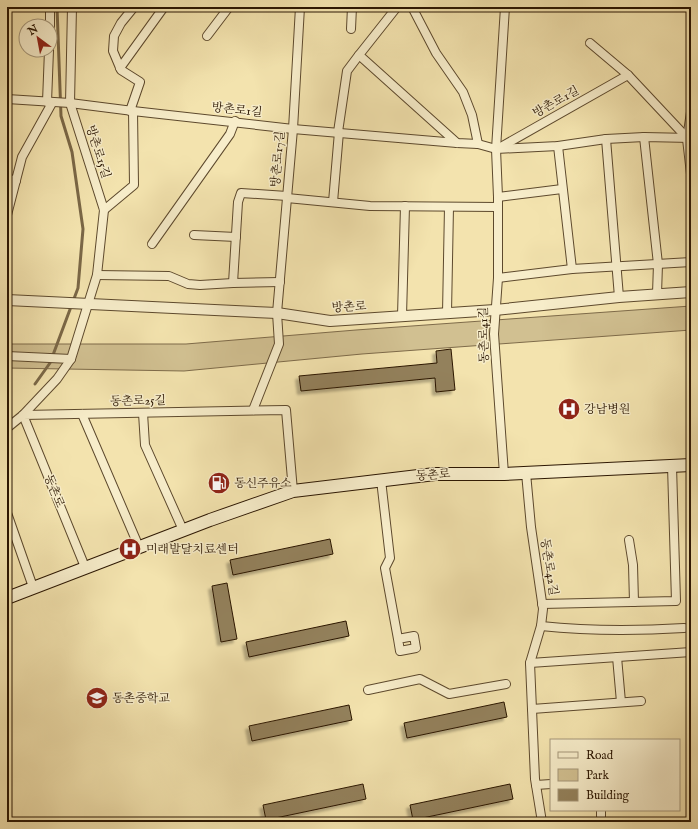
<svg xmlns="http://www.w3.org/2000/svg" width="698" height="829" font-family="'IM FELL English','Noto Serif KR',serif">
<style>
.green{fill:#d1c091;stroke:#7e6b4a}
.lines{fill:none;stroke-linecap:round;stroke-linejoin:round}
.stream{stroke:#7a6746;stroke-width:3}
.building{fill:#93815b;stroke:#2b1602;filter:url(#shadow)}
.minor-casing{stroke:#5d492d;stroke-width:10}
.tertiary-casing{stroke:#5d492d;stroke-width:12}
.secondary-casing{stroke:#2b1602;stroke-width:14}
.minor{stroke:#f7edca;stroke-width:8}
.tertiary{stroke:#f7edca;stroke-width:10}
.secondary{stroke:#f7edca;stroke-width:12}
.labels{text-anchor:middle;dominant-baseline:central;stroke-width:3;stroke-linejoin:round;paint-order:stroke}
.street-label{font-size:12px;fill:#2b1602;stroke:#f7edca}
.poi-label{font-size:12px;fill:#2b1602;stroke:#f7edca;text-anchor:start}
</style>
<defs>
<filter id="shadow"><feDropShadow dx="-3.5" dy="3.5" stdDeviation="1" flood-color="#0004"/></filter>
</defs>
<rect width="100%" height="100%" fill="#f3e3ae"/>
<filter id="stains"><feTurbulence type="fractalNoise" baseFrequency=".005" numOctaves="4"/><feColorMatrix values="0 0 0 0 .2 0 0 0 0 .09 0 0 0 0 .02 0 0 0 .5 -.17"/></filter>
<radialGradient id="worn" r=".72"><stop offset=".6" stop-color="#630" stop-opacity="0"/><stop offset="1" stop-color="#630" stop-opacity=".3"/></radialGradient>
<path class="green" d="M 691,306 L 691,330 L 362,354 L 184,371 L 7,368 L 7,344 L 186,344 L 356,330 Z"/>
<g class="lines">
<path class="stream" d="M 35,384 L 50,363 L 78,288 L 83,229 L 72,152 L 61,116 L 57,7"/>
</g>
<g class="building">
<path d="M 451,349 L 455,390 L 436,392 L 435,378 L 301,391 L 299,376 L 437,363 L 436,351 Z"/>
<path d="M 330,539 L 333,554 L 233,575 L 230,560 Z"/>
<path d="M 227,583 L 237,639 L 221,642 L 212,586 Z"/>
<path d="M 346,621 L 349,636 L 249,657 L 246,642 Z"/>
<path d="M 504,702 L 507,717 L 407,738 L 404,723 Z"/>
<path d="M 349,705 L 352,720 L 252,741 L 249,726 Z"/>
<path d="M 363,784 L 366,799 L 266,820 L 263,805 Z"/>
<path d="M 510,784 L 513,799 L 413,820 L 410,805 Z"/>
</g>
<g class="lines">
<g class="minor-casing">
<g id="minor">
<path d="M 397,7 L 359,55 L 457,143"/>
<path d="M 412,7 L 436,53 L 463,92 L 472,115 L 478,144"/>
<path d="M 50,26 L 50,7"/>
<path d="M 351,29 L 352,7"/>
<path d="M 207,36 L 229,7"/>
<path d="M 590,43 L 628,75 L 689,140"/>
<path d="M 120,68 L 164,7"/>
<path d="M 7,99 L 70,103 L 133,111 L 293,129 L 457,143 L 478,144 L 496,149 L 558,146 L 606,139 L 644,137 L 691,138"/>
<path d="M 47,102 L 49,50"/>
<path d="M 130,111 L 140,82 L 121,70 L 113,51 L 114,36 L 121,23 L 134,7"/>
<path d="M 691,112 L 687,139 L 691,174"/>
<path d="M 338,132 L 347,71 L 359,55"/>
<path d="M 644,137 L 658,264 L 657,294"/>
<path d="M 606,139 L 619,297"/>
<path d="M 558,146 L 572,269"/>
<path d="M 499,148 L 628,75"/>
<path d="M 7,178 L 16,181"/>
<path d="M 498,197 L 562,189"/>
<path d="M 287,198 L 370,206 L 498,207"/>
<path d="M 333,202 L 339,132"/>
<path d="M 104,210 L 134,185 L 133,111"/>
<path d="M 7,215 L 22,157 L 52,103"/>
<path d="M 194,235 L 236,237"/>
<path d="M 152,244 L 230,134 L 235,121"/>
<path d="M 97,275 L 169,276 L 188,284 L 200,285 L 233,283"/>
<path d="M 498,278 L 572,269 L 691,262"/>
<path d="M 280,282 L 233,283 L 238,202 L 241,193 L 287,196"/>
<path d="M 447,313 L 449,207"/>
<path d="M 402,316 L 405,206"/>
<path d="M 7,356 L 71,359"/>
<path d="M 253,410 L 279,344 L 277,313 L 293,129 L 300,7"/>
<path d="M 143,413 L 145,445 L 183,530"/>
<path d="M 82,414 L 139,547"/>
<path d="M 7,428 L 23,415 L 57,379 L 71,359 L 97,275 L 104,210 L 70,103 L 72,7"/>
<path d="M 526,473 L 531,527 L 543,609 L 541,626 L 530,663 L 535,779 L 542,822"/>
<path d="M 504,474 L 494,334 L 498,278 L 498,197 L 496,149 L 505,7"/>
<path d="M 381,480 L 390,558 L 385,568 L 398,639 L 414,636 L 416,648 L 400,651 L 398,639"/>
<path d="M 7,513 L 33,587"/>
<path d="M 629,540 L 633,565 L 634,602"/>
<path d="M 85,567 L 23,415 L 286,410 L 293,491"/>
<path d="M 542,604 L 676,601 L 672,466"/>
<path d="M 541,626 C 588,631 636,631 684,628"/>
<path d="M 617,657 L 621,702"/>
<path d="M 530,663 L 691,652"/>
<path d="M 368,690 L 420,679 L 449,694 L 506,684"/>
<path d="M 532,709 L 641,701"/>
<path d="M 536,785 L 551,784"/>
<path d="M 601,810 L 601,816"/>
</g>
</g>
<g class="tertiary-casing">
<path id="tertiary" d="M 7,300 L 277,313 L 330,321 L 495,310 L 619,297 L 691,292"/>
</g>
<g class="secondary-casing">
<path id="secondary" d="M 7,598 L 210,520 L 293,491 L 435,474 L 504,474 L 691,465"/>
</g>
<use href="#minor" class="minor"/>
<use href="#tertiary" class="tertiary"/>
<use href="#secondary" class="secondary"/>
</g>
<defs>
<g id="hospital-disc" transform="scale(1.15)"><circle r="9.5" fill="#8f2418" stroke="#f7edca"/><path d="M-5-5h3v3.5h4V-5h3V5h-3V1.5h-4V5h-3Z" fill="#fff"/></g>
<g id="fuel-disc" transform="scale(1.15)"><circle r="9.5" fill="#8f2418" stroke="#f7edca"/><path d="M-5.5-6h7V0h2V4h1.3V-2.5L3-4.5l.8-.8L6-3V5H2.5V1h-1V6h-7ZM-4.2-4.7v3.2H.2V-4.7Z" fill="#fff"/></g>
<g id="school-disc" transform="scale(1.15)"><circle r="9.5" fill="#8f2418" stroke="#f7edca"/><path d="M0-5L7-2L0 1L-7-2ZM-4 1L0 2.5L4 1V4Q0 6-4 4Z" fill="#fff"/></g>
</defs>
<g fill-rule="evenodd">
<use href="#hospital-disc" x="569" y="409"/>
<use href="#fuel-disc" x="219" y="483"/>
<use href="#hospital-disc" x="130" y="549"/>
<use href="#school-disc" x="97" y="698"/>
</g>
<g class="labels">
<g class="street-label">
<text transform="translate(556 102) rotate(-29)">방촌로1길</text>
<text transform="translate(237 110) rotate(6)">방촌로1길</text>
<text transform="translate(98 152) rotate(72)">방촌로15길</text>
<text transform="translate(278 159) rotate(-85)">방촌로17길</text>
<text transform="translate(349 307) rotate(-3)">방촌로</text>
<text transform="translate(484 335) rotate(-91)">동촌로41길</text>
<text transform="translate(138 401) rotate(-1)">동촌로25길</text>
<text transform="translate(433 475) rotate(-4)">동촌로</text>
<text transform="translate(54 491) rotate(68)">동촌로</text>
<text transform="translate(549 567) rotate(81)">동촌로42길</text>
</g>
<g class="poi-label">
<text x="584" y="409">강남병원</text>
<text x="234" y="483">동신주유소</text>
<text x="146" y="549">미래발달치료센터</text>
<text x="112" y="698">동촌중학교</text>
</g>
</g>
<rect width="698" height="829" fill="none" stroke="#f3e3ae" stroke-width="24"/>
<rect x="8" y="8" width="682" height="813" fill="none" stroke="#2b1602" stroke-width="2"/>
<rect x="12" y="12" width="674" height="805" fill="none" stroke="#2b1602"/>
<rect x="550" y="739" width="130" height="72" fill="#f7edca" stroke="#a5977a"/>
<rect x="558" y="752" width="20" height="6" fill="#f7edca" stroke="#a5977a"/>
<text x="586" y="759" font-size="12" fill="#2b1602">Road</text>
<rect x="558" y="769" width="20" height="12" fill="#d1c091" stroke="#a5977a"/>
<text x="586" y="779" font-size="12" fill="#2b1602">Park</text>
<rect x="558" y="789" width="20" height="12" fill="#93815b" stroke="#a5977a"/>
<text x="586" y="799" font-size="12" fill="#2b1602">Building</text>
<g transform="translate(38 38) rotate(328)"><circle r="19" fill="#f7edca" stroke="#a5977a"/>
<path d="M0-3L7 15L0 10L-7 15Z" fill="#8f2418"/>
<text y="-6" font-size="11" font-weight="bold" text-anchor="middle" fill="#2b1602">N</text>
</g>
<rect width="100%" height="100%" filter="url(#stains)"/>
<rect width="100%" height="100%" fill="url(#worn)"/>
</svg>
